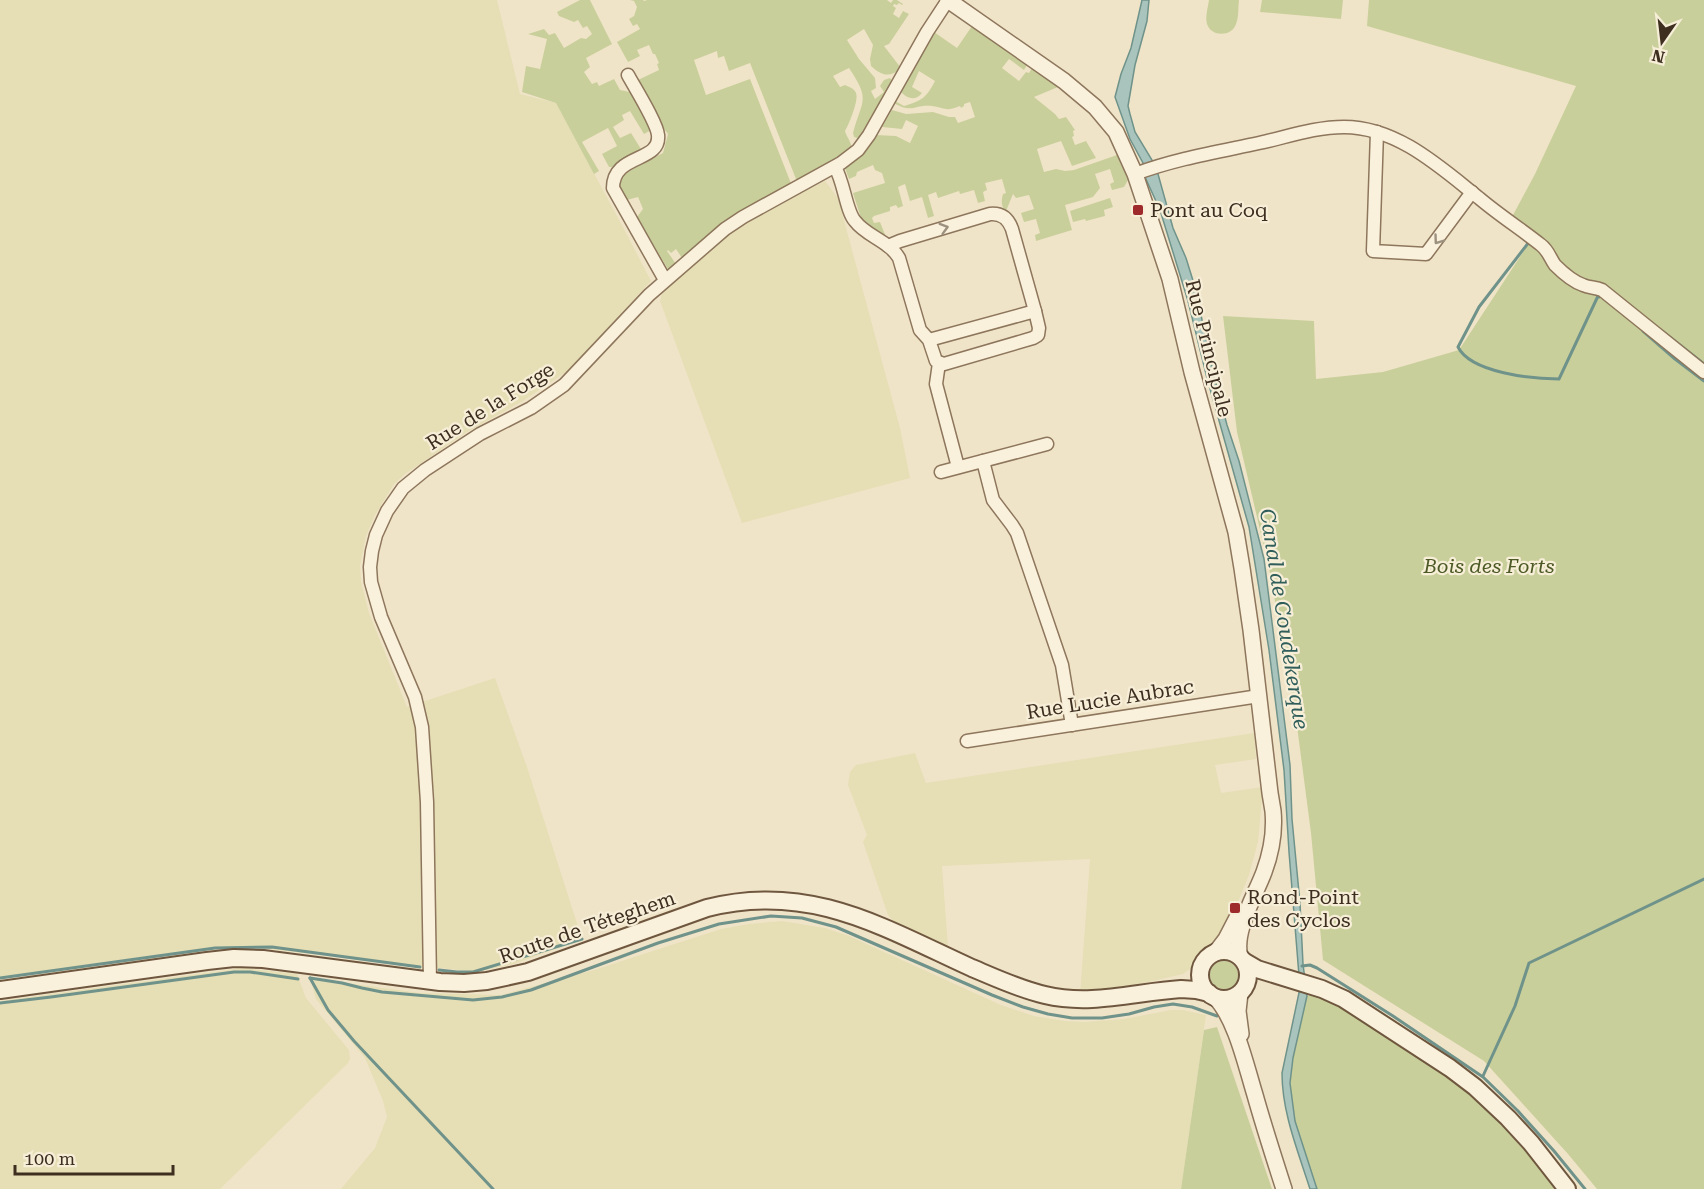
<svg xmlns="http://www.w3.org/2000/svg" width="1704" height="1189" font-family="'Roboto Serif',serif">
<style>
.farmland{fill:#e6deb5}
.green{fill:#c9cf9b}
.water{fill:#a9c4bc;stroke:#6f938a;stroke-width:1.5}
.lines{fill:none;stroke-linecap:round;stroke-linejoin:round}
.stream{stroke:#6f938a;stroke-width:3}
.minor-casing{stroke:#8d765c;stroke-width:15}
.tertiary-casing{stroke:#8d765c;stroke-width:18}
.secondary-casing{stroke:#6f573f;stroke-width:20}
.minor{stroke:#faf1dc;stroke-width:12}
.tertiary{stroke:#faf1dc;stroke-width:15}
.secondary{stroke:#faf1dc;stroke-width:16}
.oneway{stroke:#9c907e}
.poi-dot{fill:#9e2a2b;stroke:#f7eed8;stroke-width:2}
.labels{text-anchor:middle;dominant-baseline:central;stroke-width:4.5;stroke-linejoin:round;paint-order:stroke}
.poi-label{font-size:20px;fill:#3d2e20;stroke:#f7eed8;text-anchor:start}
.street-label{font-size:20px;fill:#3d2e20;stroke:#f7eed8}
.park-label{font-size:20px;font-style:italic;fill:#4d5a26;stroke:#f7eed8}
.water-label{font-size:21px;font-style:italic;fill:#2f5d5a;stroke:#f7eed8}
</style>
<rect width="100%" height="100%" fill="#f0e4c8"/>
<g class="farmland">
<path d="M 0,0 L 497,0 L 520,94 L 556,103 L 624,229 L 651,281 L 569,370 L 523,401 L 467,432 L 405,474 L 394,484 L 375,515 L 366,536 L 360,566 L 361,581 L 369,613 L 407,707 L 495,678 L 527,767 L 582,939 L 514,964 L 476,972 L 249,947 L 218,948 L 0,978 Z"/>
<path d="M 825,181 L 838,198 L 900,428 L 910,478 L 742,523 L 660,301 L 662,294 L 669,286 L 739,226 L 762,212 Z"/>
<path d="M 1254,733 L 1256,759 L 1215,765 L 1221,793 L 1263,787 L 1258,842 L 1249,875 L 1224,936 L 1216,946 L 1201,955 L 1194,966 L 1183,974 L 1136,985 L 1080,995 L 1090,859 L 942,866 L 948,947 L 897,925 L 888,915 L 863,842 L 867,835 L 848,785 L 850,772 L 856,765 L 915,753 L 926,783 Z"/>
<path d="M 782,921 L 825,928 L 849,936 L 1001,1005 L 1034,1016 L 1065,1021 L 1084,1022 L 1124,1019 L 1171,1010 L 1183,1010 L 1206,1015 L 1181,1189 L 341,1189 L 375,1148 L 387,1117 L 383,1101 L 365,1058 L 316,999 L 310,978 L 420,993 L 501,995 L 594,970 L 721,929 L 749,924 Z"/>
<path d="M 242,968 L 297,974 L 306,998 L 349,1050 L 350,1059 L 348,1063 L 220,1189 L 0,1189 L 0,1001 Z"/>
</g>
<g class="green">
<path d="M 580,0 L 590,0 L 612,44 L 586,58 L 590,67 L 584,72 L 592,84 L 597,82 L 599,86 L 614,79 L 620,90 L 630,92 L 651,130 L 644,134 L 630,111 L 622,115 L 624,120 L 613,127 L 620,138 L 631,133 L 641,149 L 612,167 L 609,167 L 602,154 L 617,146 L 608,128 L 582,142 L 599,171 L 594,174 L 556,103 L 522,92 L 526,66 L 540,69 L 547,39 L 528,34 L 544,29 L 549,35 L 555,33 L 564,48 L 581,38 L 586,39 L 592,34 L 587,26 L 583,28 L 578,20 L 574,22 L 559,16 L 557,12 Z"/>
<path d="M 630,0 L 643,0 L 644,1 L 647,0 L 887,0 L 891,3 L 893,0 L 897,0 L 903,4 L 902,5 L 899,3 L 897,5 L 894,4 L 893,6 L 896,8 L 893,14 L 899,18 L 903,11 L 909,14 L 889,44 L 884,46 L 901,68 C 890,78 882,76 871,66 L 870,59 L 873,45 L 864,29 L 847,40 L 859,59 L 875,78 L 876,88 L 871,91 L 875,99 L 884,92 L 880,86 L 884,80 L 890,78 L 893,82 L 880,107 L 860,137 L 857,138 L 854,137 L 853,133 C 862,99 871,101 849,68 L 833,76 L 840,87 L 845,85 C 849,87 854,88 856,93 C 859,100 849,124 845,131 C 846,136 853,144 851,149 C 847,158 808,178 798,184 L 750,63 L 729,71 L 724,56 L 718,58 L 717,51 L 694,60 L 706,95 L 750,79 L 792,186 L 682,258 L 676,249 L 671,253 L 668,250 L 667,251 L 676,264 L 669,271 L 637,217 L 643,209 L 638,197 L 627,200 L 619,186 L 622,175 L 663,153 L 668,134 L 661,125 L 638,80 L 659,70 L 657,64 L 659,63 L 655,54 L 653,54 L 649,45 L 637,50 L 640,56 L 628,62 L 617,42 L 640,29 L 637,24 L 633,26 L 629,19 L 634,16 L 637,7 L 634,1 Z"/>
<path d="M 1209,0 L 1239,0 C 1238,7 1239,17 1236,24 C 1232,37 1211,37 1207,24 C 1205,17 1208,7 1209,0 Z"/>
<path d="M 1262,0 L 1343,0 L 1341,19 L 1260,12 Z"/>
<path d="M 1369,0 L 1704,0 L 1704,1189 L 1597,1189 L 1568,1154 L 1484,1061 L 1323,960 L 1311,833 L 1295,711 L 1269,568 L 1237,432 L 1223,316 L 1314,321 L 1316,379 L 1383,372 L 1459,350 L 1531,240 L 1513,215 L 1535,174 L 1576,86 L 1367,26 Z"/>
<path d="M 972,26 L 1027,65 L 1024,70 L 1009,59 L 1002,68 L 1019,81 L 1026,72 L 1029,73 L 1032,68 L 1058,87 L 1034,97 L 1055,114 L 1059,119 L 1066,117 L 1075,130 L 1073,131 L 1074,136 L 1072,137 L 1075,145 L 1086,141 L 1096,158 L 1072,166 L 1061,141 L 1037,149 L 1044,172 L 1056,169 L 1065,171 L 1074,170 L 1117,155 L 1128,180 L 1124,187 L 1112,190 L 1110,184 L 1114,182 L 1110,169 L 1095,174 L 1100,188 L 1093,197 L 1065,205 L 1072,230 L 1036,241 L 1035,235 L 1040,233 L 1036,219 L 1024,222 L 1021,213 L 1034,209 L 1029,195 L 1016,198 L 1013,194 L 1006,211 C 1001,207 1001,200 1003,194 L 1006,193 L 1002,179 L 985,183 L 987,190 L 983,192 L 985,201 L 978,203 L 974,190 L 960,194 L 959,191 L 938,198 L 936,192 L 928,195 L 934,216 L 928,218 L 922,197 L 910,201 L 905,184 L 898,187 L 903,206 L 898,208 L 896,205 L 890,207 L 890,211 L 874,216 L 872,218 L 874,223 L 880,222 L 886,237 L 861,218 L 853,193 L 885,183 L 882,173 L 875,170 L 873,165 L 857,172 L 856,176 L 849,179 L 845,168 L 862,155 L 876,135 L 896,136 L 910,143 L 918,126 L 906,120 L 902,129 L 882,127 L 892,110 L 906,114 L 933,112 L 949,117 L 955,117 L 958,123 L 975,117 L 970,102 L 964,104 L 964,106 L 961,108 L 960,106 C 945,112 946,108 932,106 C 914,104 913,114 894,103 L 895,101 L 904,106 C 923,100 926,98 935,81 L 919,71 L 912,87 L 922,93 C 916,101 907,99 901,92 L 934,32 L 957,48 Z"/>
<path d="M 1110,198 L 1113,207 L 1104,210 L 1105,216 L 1086,221 L 1085,219 L 1073,222 L 1070,211 Z"/>
<circle cx="1224" cy="975" r="14"/>
<path d="M 1311,995 L 1329,1001 L 1351,1012 L 1459,1083 L 1510,1131 L 1557,1189 L 1317,1189 C 1306,1157 1290,1115 1290,1082 C 1290,1055 1301,1023 1307,996 Z"/>
<path d="M 1217,1027 L 1272,1189 L 1181,1189 L 1204,1030 Z"/>
</g>
<path class="water" d="M 1142,0 L 1149,0 L 1147,21 L 1135,65 L 1128,106 L 1130,114 L 1135,132 L 1152,160 L 1158,174 L 1173,228 L 1186,258 L 1195,287 L 1214,376 L 1227,425 L 1239,461 L 1264,559 L 1290,765 L 1292,819 L 1300,903 L 1303,964 L 1307,996 L 1293,1058 L 1290,1083 L 1295,1121 L 1317,1189 L 1310,1189 C 1298,1151 1282,1113 1282,1073 L 1300,988 L 1289,852 L 1284,770 L 1269,650 L 1249,527 L 1207,378 L 1188,301 L 1160,210 L 1145,177 L 1143,163 L 1130,139 L 1115,97 L 1121,74 L 1131,48 Z"/>
<g class="lines">
<g class="stream">
<path d="M 1529,242 L 1479,307 L 1458,347 C 1471,373 1533,379 1559,379 L 1598,296 L 1599,297"/>
<path d="M 1643,331 L 1675,359 L 1704,381"/>
<path d="M 1662,331 L 1704,364"/>
<path d="M 1302,966 L 1310,965 L 1317,968 L 1393,1016 L 1483,1077 L 1518,1111 L 1554,1151 L 1585,1189"/>
<path d="M 439,970 L 457,972 L 473,972 L 582,939"/>
<path d="M 0,978 L 215,948 L 272,947 L 420,967"/>
<path d="M 310,978 L 342,983 L 362,988 L 382,992 L 416,995 L 473,1000 L 502,997 L 531,990 L 658,943 L 719,924 L 771,916 L 802,918 L 836,927 L 992,995 L 1023,1007 L 1048,1014 L 1072,1018 L 1102,1018 L 1129,1014 L 1154,1007 L 1173,1004 L 1192,1007 L 1217,1016"/>
<path d="M 310,978 L 328,1010 L 354,1041 L 493,1189"/>
<path d="M 0,1003 L 51,997 L 234,972 L 250,972 L 298,979"/>
<path d="M 1483,1076 L 1515,1006 L 1529,963 L 1704,879"/>
</g>
<g class="minor-casing">
<g id="minor">
<path d="M 628,75 C 635,88 657,123 658,135 C 661,163 613,153 613,188 L 665,280"/>
<path d="M 1377,132 L 1373,251 L 1426,254 L 1472,192"/>
<path d="M 835,167 C 844,182 846,211 855,221 C 866,236 889,241 899,258 L 920,330 L 929,340 L 936,361 L 944,364 L 1033,338 L 1038,335 L 1039,328 L 1035,311 L 929,340"/>
<path d="M 1135,174 C 1175,159 1217,152 1259,143 C 1287,137 1315,127 1344,127 C 1397,127 1440,167 1479,198 C 1499,215 1521,229 1541,245 C 1548,250 1550,258 1555,265 C 1562,272 1574,282 1583,285 C 1589,288 1595,287 1602,290 L 1704,372"/>
<path d="M 888,246 L 900,241 L 990,214 C 1001,213 1008,218 1012,229 L 1035,311"/>
<path d="M 939,363 L 936,384 L 958,467"/>
<path d="M 983,461 L 993,500 L 1012,525 L 1017,533 L 1062,665 L 1072,725"/>
<path d="M 941,472 L 1047,444"/>
<path d="M 967,741 L 1259,696"/>
<path d="M 430,981 L 427,802 L 422,727 L 415,697 L 381,617 L 371,582 L 370,567 L 372,551 L 376,535 L 387,511 L 403,488 L 425,470 L 480,434 L 531,408 L 564,385 L 649,295 L 725,229 L 743,217 L 841,163 L 858,150 L 869,135 L 927,32 L 948,0"/>
</g>
</g>
<g class="tertiary-casing">
<g id="tertiary">
<path d="M 948,0 L 1064,81 L 1095,107 L 1116,132 L 1135,174 L 1170,279 L 1192,372 L 1236,532 L 1242,568 L 1251,630 L 1270,793 L 1273,811 C 1275,832 1271,853 1264,872 C 1255,896 1233,932 1240,957"/>
<path d="M 1216,952 L 1226,939 L 1239,914"/>
<path d="M 1240,993 L 1238,1011 L 1241,1034"/>
<path d="M 1215,997 C 1236,1019 1246,1066 1255,1095 C 1264,1127 1274,1158 1284,1189"/>
</g>
</g>
<g class="secondary-casing">
<g id="secondary">
<circle cx="1224" cy="975" r="24"/>
<path d="M 1245,962 L 1257,969 L 1322,989 L 1344,999 L 1450,1068 L 1475,1087 L 1508,1118 L 1531,1143 L 1567,1189"/>
<path d="M 0,990 L 207,961 L 234,958 L 263,959 L 440,982 L 464,983 L 487,981 L 528,972 L 707,908 C 810,882 882,927 972,968 C 996,978 1019,989 1045,995 C 1091,1006 1135,992 1181,989 L 1196,990 L 1209,993"/>
</g>
</g>
<use href="#minor" class="minor"/>
<use href="#tertiary" class="tertiary"/>
<use href="#secondary" class="secondary"/>
</g>
<defs><path id="oneway-chevron" d="M-2-3.5L2.5 0L-2 3.5" fill="none" stroke-width="1.6" stroke-linecap="round" stroke-linejoin="round" transform="scale(1.5)"/></defs>
<g class="oneway">
<use href="#oneway-chevron" transform="translate(944 228) rotate(-16)"/>
<use href="#oneway-chevron" transform="translate(1438 240) rotate(126)"/>
</g>
<g class="poi-dot">
<rect x="1132" y="204" width="12" height="12" rx="3"/>
<rect x="1229" y="902" width="12" height="12" rx="3"/>
</g>
<g class="labels">
<g class="poi-label">
<text x="1150" y="210">Pont au Coq</text>
<text x="1247" y="897">Rond-Point<tspan x="1247" dy="23">des Cyclos</tspan></text>
</g>
<g class="street-label">
<text transform="translate(1209 348) rotate(76)">Rue Principale</text>
<text transform="translate(490 406) rotate(-32)">Rue de la Forge</text>
<text transform="translate(1110 699) rotate(-9)">Rue Lucie Aubrac</text>
<text transform="translate(587 927) rotate(-19)">Route de Téteghem</text>
</g>
<g class="park-label">
<text x="1489" y="566">Bois des Forts</text>
</g>
<g class="water-label">
<text transform="translate(1284 619) rotate(81)">Canal de Coudekerque</text>
</g>
</g>
<g transform="translate(1662 42) rotate(194)" stroke="#f7eed8" stroke-width="4.5" paint-order="stroke">
<path d="M0-4.5L10 22L0 15L-10 22Z" fill="#3d2e20"/>
<text y="-9" font-size="16" font-weight="bold" text-anchor="middle" fill="#3d2e20">N</text>
</g>
<path d="M15 1165v9h158v-9" fill="none" stroke="#3d2e20" stroke-width="3"/>
<text x="24" y="1165" font-size="18" fill="#3d2e20" stroke="#f7eed8" stroke-width="4.5" paint-order="stroke">100 m</text>
</svg>
